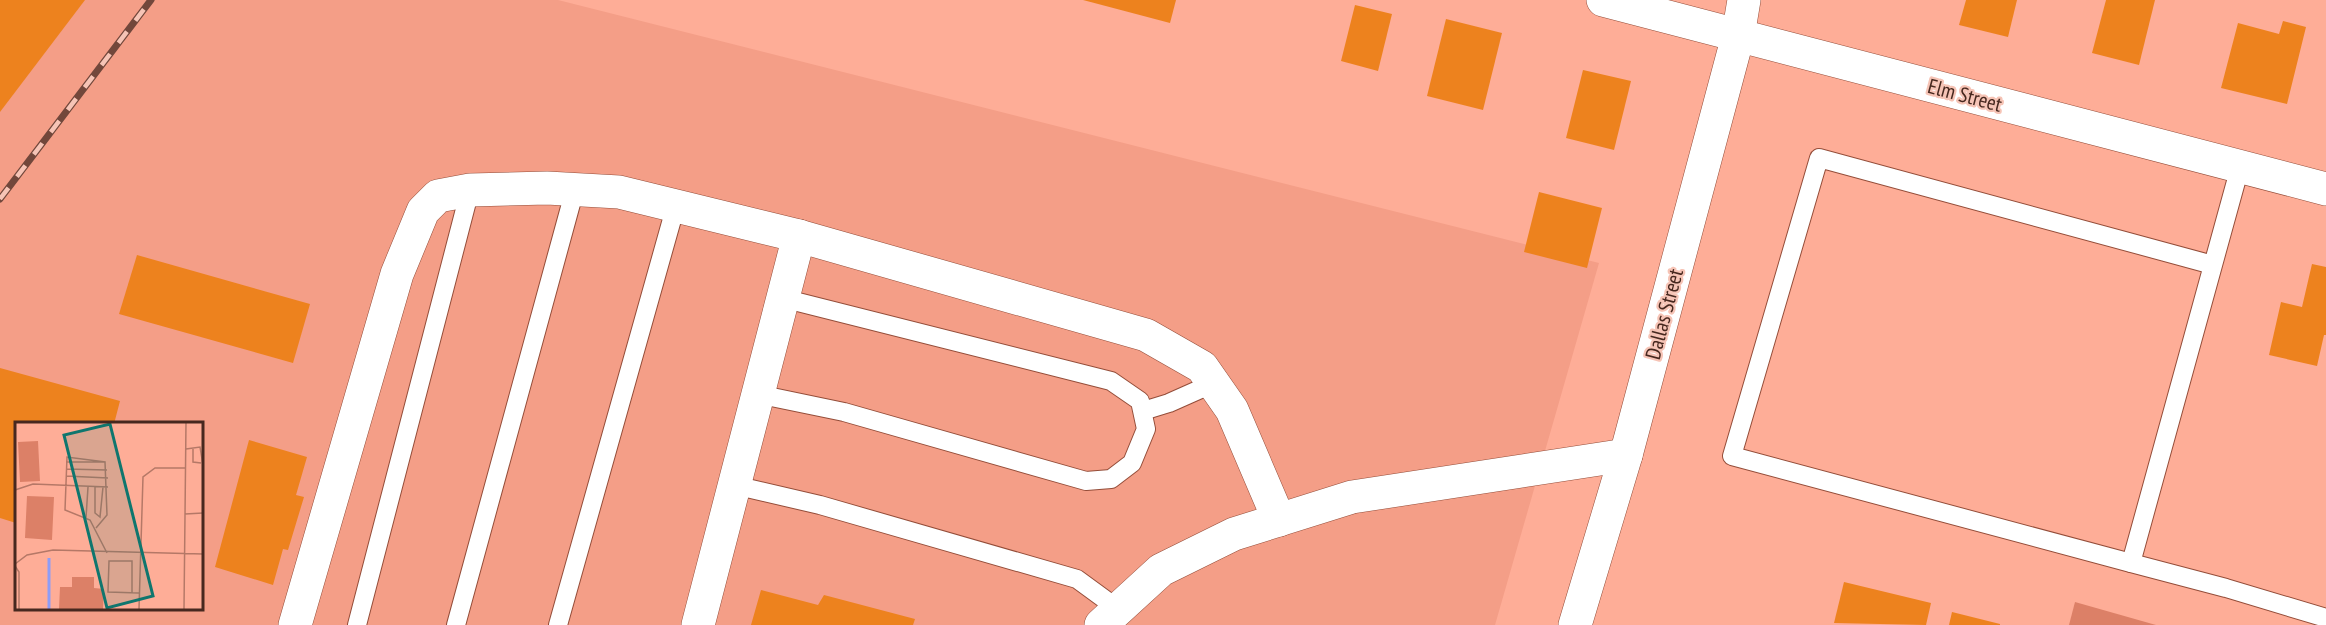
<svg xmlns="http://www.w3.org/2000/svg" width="2326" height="625" font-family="'PT Sans Narrow',sans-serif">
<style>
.built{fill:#f49e87;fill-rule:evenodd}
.green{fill:#dc8067}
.building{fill:#ed821e}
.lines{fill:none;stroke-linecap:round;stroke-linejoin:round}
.lane-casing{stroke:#944d39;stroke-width:20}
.street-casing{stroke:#944d39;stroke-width:34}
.secondary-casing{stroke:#944d39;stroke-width:34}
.lane{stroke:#fff;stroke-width:18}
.street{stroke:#fff;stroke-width:33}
.secondary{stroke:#fff;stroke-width:33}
.rail-casing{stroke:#72473b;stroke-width:7}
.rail{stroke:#f6c4b6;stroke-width:4.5;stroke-dasharray:14;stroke-linecap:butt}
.labels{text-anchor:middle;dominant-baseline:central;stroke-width:4.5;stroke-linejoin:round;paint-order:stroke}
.street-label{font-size:21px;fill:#47281f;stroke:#f6c4b6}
.inset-river{fill:none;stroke:#8e9cf6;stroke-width:3}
.inset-road{fill:none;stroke:#b57867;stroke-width:1.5}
.view{fill:#0f766e;fill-opacity:0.15;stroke:#0f766e;stroke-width:3}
.inset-edge{fill:none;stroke:#47281f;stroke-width:3}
</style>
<rect width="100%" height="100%" fill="#fead97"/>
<path class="built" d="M 0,0 L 558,0 L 1599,263 L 1495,625 L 0,625 ZM 16,424 L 201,424 L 201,608 L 16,608 Z"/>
<path class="green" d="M 2075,602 L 2156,625 L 2069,625 Z"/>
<g class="building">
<path d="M 0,0 L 85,0 L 0,112 Z"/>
<path d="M 1083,0 L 1176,0 L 1170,23 Z"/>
<path d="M 1966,0 L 2017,0 L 2008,37 L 1959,25 Z"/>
<path d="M 2106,0 L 2155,0 L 2139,65 L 2092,53 Z"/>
<path d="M 1355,5 L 1392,14 L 1378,71 L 1341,61 Z"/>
<path d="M 1446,19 L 1502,33 L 1483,110 L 1427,96 Z"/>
<path d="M 2283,21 L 2306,27 L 2287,104 L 2221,88 L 2238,23 L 2279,34 Z"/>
<path d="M 1583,70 L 1631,81 L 1614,150 L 1566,138 Z"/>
<path d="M 1539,192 L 1602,208 L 1587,268 L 1524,252 Z"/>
<path d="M 137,255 L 310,304 L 293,363 L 119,314 Z"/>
<path d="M 2312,264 L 2326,267 L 2326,335 L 2324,335 L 2317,366 L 2269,355 L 2281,302 L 2302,307 Z"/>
<path d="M 0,368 L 120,401 L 114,424 L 16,424 L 16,523 L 0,518 Z"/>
<path d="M 249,440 L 307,457 L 296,495 L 304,497 L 288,550 L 283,549 L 273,585 L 215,567 Z"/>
<path d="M 1844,582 L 1931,603 L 1926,625 L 1834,623 Z"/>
<path d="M 761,590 L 818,605 L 824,595 L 915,619 L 913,625 L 751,625 Z"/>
<path d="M 1952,612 L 2000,624 L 2000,625 L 1949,625 Z"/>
</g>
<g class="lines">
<g class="lane-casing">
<g id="lane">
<path d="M 2213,265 L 1819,158 L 1732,456 L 2131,563 L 2240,167"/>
<path d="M 757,394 L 844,412 L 1086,481 L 1111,479 L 1132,463 L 1146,429 L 1140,401 L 1111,381 L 782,298"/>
<path d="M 1143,411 L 1169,403 L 1214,383"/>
<path d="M 734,485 L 820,505 L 1077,579 L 1118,609"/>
<path d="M 2131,563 L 2226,588 L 2326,618"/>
<path d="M 357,625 L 470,190"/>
<path d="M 456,625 L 575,189"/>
<path d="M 558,625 L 676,205"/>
</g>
</g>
<g class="street-casing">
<g id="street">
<path d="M 1603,0 L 2326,189"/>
<path d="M 295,625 L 397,274 L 423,211 L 438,196 L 470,190 L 547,188 L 619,192 L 799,236 L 1146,335 L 1202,367 L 1232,410 L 1279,520"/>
<path d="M 698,625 L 799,236"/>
<path d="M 1101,625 L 1161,570 L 1234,534 L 1352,497 L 1626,455"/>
</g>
</g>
<g class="secondary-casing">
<path id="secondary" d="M 1575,625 L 1626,455 L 1738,36 L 1744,0"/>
</g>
<use href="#lane" class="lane"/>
<use href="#street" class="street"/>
<use href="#secondary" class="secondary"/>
<g class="rail-casing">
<path id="rail" d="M 0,199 L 151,0"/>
</g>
<use href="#rail" class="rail"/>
</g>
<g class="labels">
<g class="street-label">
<text transform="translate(1965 95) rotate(15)">Elm Street</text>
<text transform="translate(1664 314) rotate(-75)">Dallas Street</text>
</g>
</g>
<g transform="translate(15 422)">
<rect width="188" height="188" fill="#fead97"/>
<path d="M 23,19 L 25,59 L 5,60 L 3,20 ZM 12,74 L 39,75 L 37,118 L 10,116 ZM 57,155 L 79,155 L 79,166 L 89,167 L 88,187 L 44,187 L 45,165 L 57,165 Z" fill="#dc8067"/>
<path class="inset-river" d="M 34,187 L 34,136"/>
<path class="inset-road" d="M 171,27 L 185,25 L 188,43M 178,27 L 178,40 L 186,41M 51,40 L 90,40M 51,47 L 92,48M 51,54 L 93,56M 80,65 L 80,91 L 85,95 L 88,65M 0,68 L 18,62 L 93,65M 170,92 L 188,91M 71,96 L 73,65M 81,106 L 92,93 L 90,40 L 52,35 L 50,88 L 75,98 L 92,131M 0,142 L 12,133 L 38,128 L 188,132M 0,144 L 4,150 L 4,187M 117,171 L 117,139 L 94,139 L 93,170 L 124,171M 124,187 L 128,55 L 140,46 L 171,46M 169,187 L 171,0"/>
<path class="view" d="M 95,2 L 138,174 L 92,186 L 49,13 Z"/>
<rect width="188" height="188" class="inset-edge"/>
</g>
</svg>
